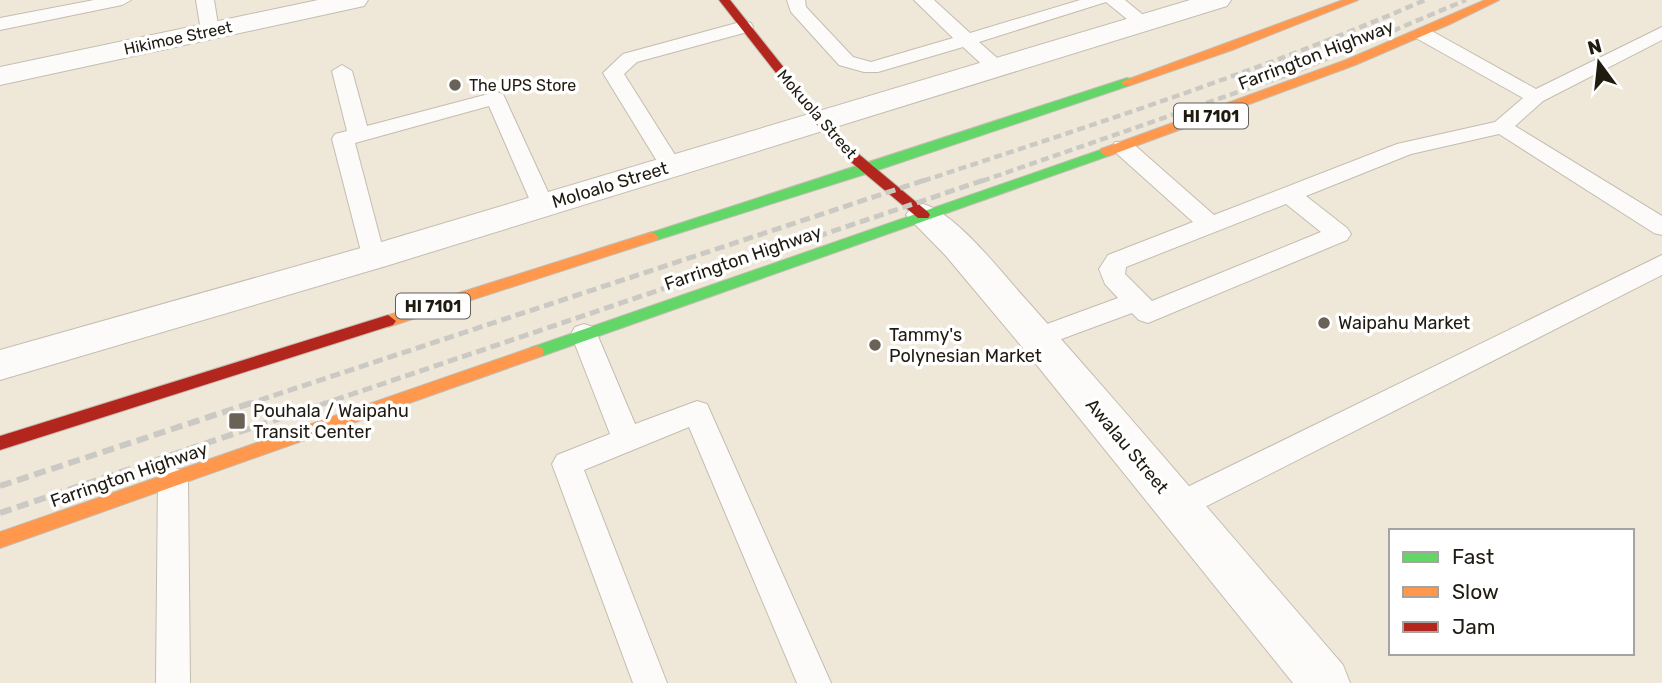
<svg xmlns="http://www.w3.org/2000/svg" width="1662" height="683" font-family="Rubik,sans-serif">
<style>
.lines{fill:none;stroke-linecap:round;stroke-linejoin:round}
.lane-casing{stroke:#c3bdb1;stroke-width:2}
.street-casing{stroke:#c3bdb1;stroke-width:2}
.fast-casing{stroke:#c3bdb1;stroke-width:2}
.slow-casing{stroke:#c3bdb1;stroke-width:2}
.jam-casing{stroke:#c3bdb1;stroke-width:2}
.lane{fill:#fdfbf9;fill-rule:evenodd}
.street{fill:#fdfbf9;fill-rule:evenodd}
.fast{fill:#63d668;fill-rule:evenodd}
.slow{fill:#ff974d;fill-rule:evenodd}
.jam{fill:#b3261e;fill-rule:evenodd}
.rail-far2{stroke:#cbc9c4;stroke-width:4.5;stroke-dasharray:8 4.5;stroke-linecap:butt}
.rail-far1{stroke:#cbc9c4;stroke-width:5;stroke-dasharray:10 5;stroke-linecap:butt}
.rail{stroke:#cbc9c4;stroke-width:6;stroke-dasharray:12 6;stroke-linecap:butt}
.poi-dot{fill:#686257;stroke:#fff;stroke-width:2.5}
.labels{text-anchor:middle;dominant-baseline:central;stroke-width:7;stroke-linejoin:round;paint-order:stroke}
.far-street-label{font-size:16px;fill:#201b11;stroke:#fff}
.far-poi-label{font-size:16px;fill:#201b11;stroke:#fff;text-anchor:start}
.shield{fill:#fff;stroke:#635f58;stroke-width:2}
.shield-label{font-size:16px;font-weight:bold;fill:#201b11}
.street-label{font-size:18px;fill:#201b11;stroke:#fff}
.poi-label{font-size:18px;fill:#201b11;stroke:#fff;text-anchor:start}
</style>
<rect width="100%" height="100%" fill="#efe7d8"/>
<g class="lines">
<g class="lane-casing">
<g id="lane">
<path d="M 94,0 L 131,0 L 122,5 L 0,30 L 0,18 Z"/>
<path d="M 196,0 L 214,0 L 219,31 L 217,35 L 210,37 L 201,31 Z"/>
<path d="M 787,0 L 805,0 L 806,7 L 853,57 L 871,62 L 953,38 L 914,0 L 934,0 L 970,33 L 1080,0 L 1125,0 L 1154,24 L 1145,30 L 1138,28 L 1106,2 L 979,42 L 1004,64 L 1007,68 L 1004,72 L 990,72 L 963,47 L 878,72 L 864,72 L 839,65 L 791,12 Z"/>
<path d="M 744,21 L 751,23 L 753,27 L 751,31 L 637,62 L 624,74 L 682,166 L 679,171 L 663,171 L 603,73 L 623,54 Z"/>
<path d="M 1662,27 L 1662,40 L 1543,101 L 1515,126 L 1662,216 L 1662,235 L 1654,233 L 1499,134 L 1411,154 L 1306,196 L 1347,228 L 1351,234 L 1347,240 L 1148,323 L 1139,320 L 1132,313 L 1037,348 L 1028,345 L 1024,338 L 1028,331 L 1118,298 L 1105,284 L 1099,269 L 1108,255 L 1193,222 L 1115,152 L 1112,147 L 1115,142 L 1131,142 L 1214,215 L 1397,144 L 1495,122 L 1523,98 L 1416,38 L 1414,34 L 1416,30 L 1430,30 L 1536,89 ZM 1286,204 L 1321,232 L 1152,301 L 1125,274 L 1126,267 Z"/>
<path d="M 342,65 L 352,71 L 367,126 L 496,92 L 503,94 L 554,205 L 551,210 L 543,213 L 535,210 L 532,205 L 489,106 L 355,143 L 385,257 L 382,263 L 373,266 L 364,263 L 332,139 L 335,134 L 347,131 L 332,71 Z"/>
<path d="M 1662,255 L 1662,275 L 1189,515 L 1178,519 L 1167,515 L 1163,506 L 1167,497 Z"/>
<path d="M 584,324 L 593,327 L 597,334 L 635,424 L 697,401 L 707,404 L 831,683 L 797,683 L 689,427 L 584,470 L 667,683 L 633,683 L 552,464 L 557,455 L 610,434 L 571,334 L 575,327 Z"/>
<path d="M 173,467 L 183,471 L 188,480 L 190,683 L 156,683 L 158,480 L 163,471 Z"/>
</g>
</g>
<g class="street-casing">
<g id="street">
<path d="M 318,0 L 368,0 L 364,6 L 355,8 L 0,85 L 0,67 Z"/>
<path d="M 1190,0 L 1231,0 L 1227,6 L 386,266 L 0,380 L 0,350 L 368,246 Z"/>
<path d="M 923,204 C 957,213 1005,277 1030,304 C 1136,423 1239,545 1343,665 L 1350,683 L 1293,683 L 1023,348 L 946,256 L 906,215 L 911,207 Z"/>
</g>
</g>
<g class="fast-casing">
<g id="fast">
<path d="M 1127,78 L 1131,79 L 1131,85 L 872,172 L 657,240 L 647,240 L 645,237 L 647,234 Z"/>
<path d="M 1106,148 L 1112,152 L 1111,155 L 542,356 L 530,356 L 528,352 L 530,348 Z"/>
</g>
</g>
<g class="slow-casing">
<g id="slow">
<path d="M 1343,0 L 1358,0 L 1232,50 L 1131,85 L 1123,85 L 1121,82 Z"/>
<path d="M 1485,0 L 1499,0 L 1450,24 L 1355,65 L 1111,155 L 1106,156 L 1100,152 L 1101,149 L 1346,60 Z"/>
<path d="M 652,232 L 659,237 L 657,240 L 388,327 L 380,321 L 383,317 Z"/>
<path d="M 536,346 L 542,348 L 544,352 L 542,356 L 0,548 L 0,532 Z"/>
</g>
</g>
<g class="jam-casing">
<g id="jam">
<path d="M 719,0 L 730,0 L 824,118 L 855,151 L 928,212 L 930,215 L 928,218 L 918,218 L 845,157 L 816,124 Z"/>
<path d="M 388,315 L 396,321 L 393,325 L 0,450 L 0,436 Z"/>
</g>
</g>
<use href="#lane" class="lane"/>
<use href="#street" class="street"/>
<use href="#fast" class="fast"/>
<use href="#slow" class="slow"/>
<use href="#jam" class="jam"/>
<g class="rail-far2">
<path d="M 923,181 C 1092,125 1262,71 1425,0"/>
<path d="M 982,181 L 1290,74 L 1466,0"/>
</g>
<g class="rail-far1">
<path d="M 245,405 L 928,179"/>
<path d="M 320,405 L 987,179"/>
</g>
<g class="rail">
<path d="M 0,486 L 251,403"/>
<path d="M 0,513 L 325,403"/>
</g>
</g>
<g class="poi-dot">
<circle cx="455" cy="85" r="7"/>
<circle cx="1324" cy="323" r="7"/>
<circle cx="875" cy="345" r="7"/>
<rect x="228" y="412" width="18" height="18" rx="3.5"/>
</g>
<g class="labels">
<g class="far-street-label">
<text transform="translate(178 38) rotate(-12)">Hikimoe Street</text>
<text transform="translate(817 114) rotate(49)">Mokuola Street</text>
</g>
<g class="far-poi-label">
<text x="469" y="85">The UPS Store</text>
</g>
<g class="shield">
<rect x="1174" y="103.5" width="74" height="25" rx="5"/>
<rect x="396" y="293.5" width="74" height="25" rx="5"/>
</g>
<g class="shield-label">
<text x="1211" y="116">HI 7101</text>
<text x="433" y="306">HI 7101</text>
</g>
<g class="street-label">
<text transform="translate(1316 55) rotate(-21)">Farrington Highway</text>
<text transform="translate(610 185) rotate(-17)">Moloalo Street</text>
<text transform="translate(743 258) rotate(-19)">Farrington Highway</text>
<text transform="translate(1127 446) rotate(50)">Awalau Street</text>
<text transform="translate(129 475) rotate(-19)">Farrington Highway</text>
</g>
<g class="poi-label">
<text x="1338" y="323">Waipahu Market</text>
<text x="889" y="335">Tammy's<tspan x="889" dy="21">Polynesian Market</tspan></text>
<text x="253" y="411">Pouhala / Waipahu<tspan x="253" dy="21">Transit Center</tspan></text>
</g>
</g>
<rect x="1389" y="529" width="245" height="126" fill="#ffffff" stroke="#a6a4a0" stroke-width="2"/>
<rect x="1403" y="552" width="35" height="10" fill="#63d668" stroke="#a6a4a0" stroke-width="2"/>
<text x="1452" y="564" font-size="21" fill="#201b11">Fast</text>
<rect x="1403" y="587" width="35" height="10" fill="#ff974d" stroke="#a6a4a0" stroke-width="2"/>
<text x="1452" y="599" font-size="21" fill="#201b11">Slow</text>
<rect x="1403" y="622" width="35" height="10" fill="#b3261e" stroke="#a6a4a0" stroke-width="2"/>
<text x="1452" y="634" font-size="21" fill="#201b11">Jam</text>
<g transform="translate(1599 63) rotate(345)" stroke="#ffffff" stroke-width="5" paint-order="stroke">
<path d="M0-5L12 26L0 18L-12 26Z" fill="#201b11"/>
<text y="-10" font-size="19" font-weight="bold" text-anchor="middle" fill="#201b11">N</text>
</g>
</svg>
